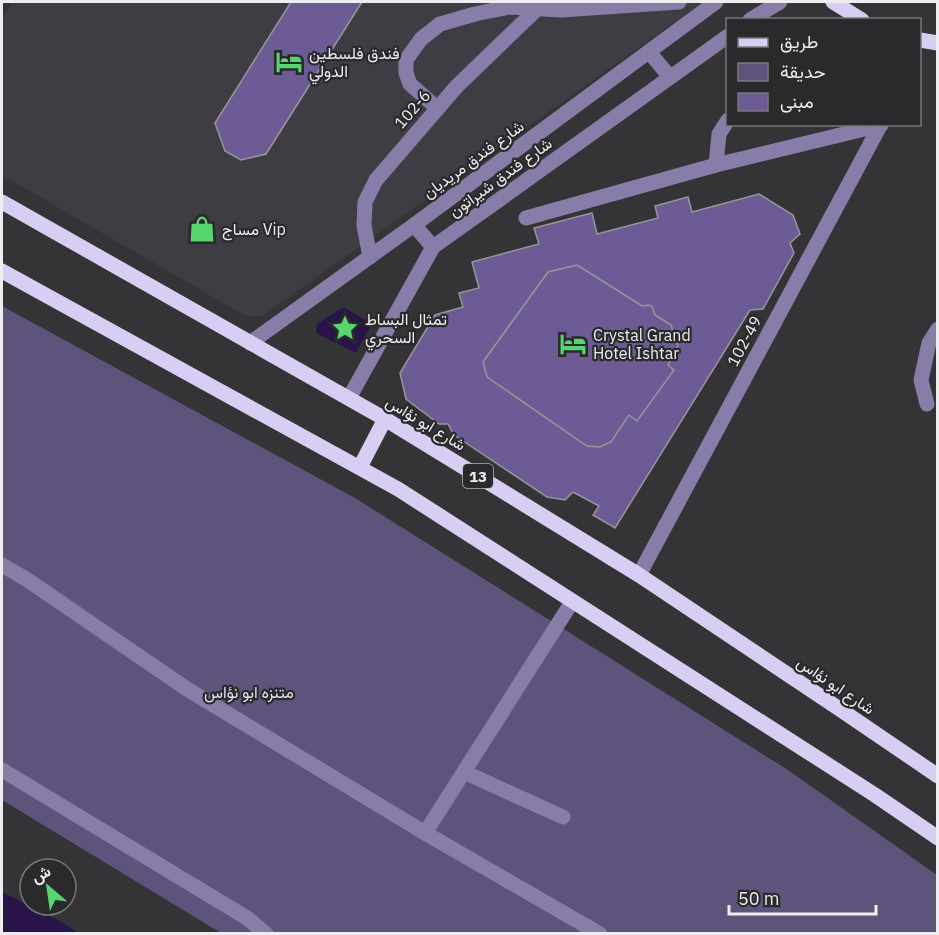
<svg xmlns="http://www.w3.org/2000/svg" width="939" height="935" font-family="'IBM Plex Sans',Vazirmatn,sans-serif">
<style>
.built{fill:#3f3d44}
.green{fill:#5e537b}
.water{fill:#281449}
.building{fill:#6d5b96;stroke:#979699;stroke-width:1.5}
.lines{fill:none;stroke-linecap:round;stroke-linejoin:round}
.minor{stroke:#887ca9;stroke-width:15}
.major{stroke:#d8cef4;stroke-width:15}
.labels{text-anchor:middle;dominant-baseline:central;stroke-width:4.5;stroke-linejoin:round;paint-order:stroke}
.shield{fill:#2a292c;stroke:#b3b2b4;stroke-width:1.5}
.shield-label{font-size:15px;font-weight:bold;fill:#eeedef}
.poi-label{font-size:16px;fill:#eeedef;stroke:#2a292c;text-anchor:start}
.street-label{font-size:16px;fill:#eeedef;stroke:#2a292c}
.park-label{font-size:16px;fill:#e4e0f2;stroke:#2a292c}
</style>
<rect width="100%" height="100%" fill="#343336"/>
<path class="built" d="M 12,2 L 703,2 L 264,315 L 254,317 L 244,315 L 2,175 L 2,19 Z"/>
<path class="green" d="M 2,306 L 355,498 L 788,770 L 937,875 L 937,933 L 221,933 L 2,800 Z"/>
<g class="water">
<path d="M 342,308 L 345,308 L 372,324 L 356,352 L 352,351 L 318,334 L 316,331 L 317,324 Z"/>
<path d="M 2,892 L 60,921 L 78,933 L 2,933 Z"/>
</g>
<g class="building">
<path d="M 291,2 L 362,2 L 266,154 L 241,160 L 225,151 L 215,123 Z"/>
<path d="M 759,194 L 793,215 L 800,234 L 790,243 L 794,253 L 763,309 L 750,310 L 615,528 L 593,515 L 599,506 L 573,492 L 565,500 L 547,497 L 454,435 L 448,424 L 439,424 L 406,399 L 400,373 L 435,315 L 463,307 L 459,293 L 479,288 L 472,262 L 539,244 L 534,228 L 592,213 L 597,234 L 658,218 L 655,206 L 688,197 L 692,212 Z"/>
<path d="M 577,265 L 642,306 L 649,305 L 652,306 L 655,315 L 671,325 L 678,346 L 668,365 L 674,370 L 637,421 L 629,415 L 611,442 L 600,447 L 587,446 L 487,377 L 483,362 L 548,272 Z"/>
</g>
<g class="lines">
<g class="minor">
<path d="M 750,20 L 780,2"/>
<path d="M 649,52 L 670,77"/>
<path d="M 437,108 L 410,84 L 406,73 L 406,60 L 421,39 L 440,24 L 475,14 L 509,7 L 561,10 L 679,2"/>
<path d="M 716,165 L 719,134 L 728,120"/>
<path d="M 526,218 L 716,165 L 881,125"/>
<path d="M 414,225 L 433,247"/>
<path d="M 370,257 L 364,226 L 365,202 L 376,180 L 457,86 L 537,9"/>
<path d="M 250,343 L 414,225 L 716,2"/>
<path d="M 349,398 L 433,247 L 728,36"/>
<path d="M 927,404 L 921,380 L 929,343 L 938,329"/>
<path d="M 2,565 L 26,579 L 187,689 L 425,833 L 600,934"/>
<path d="M 639,575 L 881,124"/>
<path d="M 2,770 L 247,918 L 266,934"/>
<path d="M 464,772 L 563,817"/>
<path d="M 425,833 L 572,602"/>
</g>
<g class="major">
<path d="M 833,2 L 862,20"/>
<path d="M 920,40 L 938,43"/>
<path d="M 2,202 L 385,419 L 639,575 L 841,710 L 938,776"/>
<path d="M 2,271 L 398,489 L 875,795 L 938,838"/>
<path d="M 360,467 L 385,419"/>
</g>
</g>
<defs>
<g id="hotel-bare" transform="scale(2.07)"><path d="M-6-4.5h1.5V1H6V5H4.5V3h-9V5H-6ZM-4 0a1.8 1.8 0 1 1 3.6 0ZM.5 0V-2.5h3Q6-2.5 6 0Z" fill="#59d56f" stroke="#2a292c" stroke-width="2.5" paint-order="stroke"/></g>
<g id="shop-bare" transform="scale(2.07)"><path d="M-5-2.5h2.3a2.7 3.5 0 0 1 5.4 0H5L5.5 6h-11ZM-1.5-2.5h3a1.5 2.3 0 0 0-3 0Z" fill="#59d56f" stroke="#2a292c" stroke-width="2.5" paint-order="stroke"/></g>
<g id="sight-bare" transform="scale(2.07)"><path d="M0-6L1.8-2.2L6-1.7L2.9 1.2L3.7 5.4L0 3.3L-3.7 5.4L-2.9 1.2L-6-1.7L-1.8-2.2Z" fill="#59d56f" stroke="#2a292c" stroke-width="2.5" paint-order="stroke"/></g>
</defs>
<g fill-rule="evenodd">
<use href="#hotel-bare" x="289" y="62"/>
<use href="#shop-bare" x="202" y="229"/>
<use href="#sight-bare" x="345" y="328"/>
<use href="#hotel-bare" x="573" y="344"/>
</g>
<g class="labels">
<rect class="shield" x="463" y="464" width="30" height="24" rx="4.5"/>
<g class="shield-label">
<text x="478" y="476">13</text>
</g>
<g class="poi-label">
<text x="309" y="53">فندق فلسطين<tspan x="309" dy="18">الدولي</tspan></text>
<text x="222" y="229">مساج Vip</text>
<text x="365" y="319">تمثال البساط<tspan x="365" dy="18">السحري</tspan></text>
<text x="593" y="335">Crystal Grand<tspan x="593" dy="18">Hotel Ishtar</tspan></text>
</g>
<g class="street-label">
<text transform="translate(412 109) rotate(-49)">102-6</text>
<text transform="translate(473 159) rotate(-36)">شارع فندق مريديان</text>
<text transform="translate(500 177) rotate(-36)">شارع فندق شيراتون</text>
<text transform="translate(744 341) rotate(-62)">102-49</text>
<text transform="translate(426 423) rotate(31)">شارع ابو نؤاس</text>
<text transform="translate(836 685) rotate(34)">شارع ابو نؤاس</text>
</g>
<g class="park-label">
<text x="249" y="692">متنزه ابو نؤاس</text>
</g>
</g>
<rect width="939" height="935" fill="none" stroke="#eeedef" stroke-width="6"/>
<rect x="726" y="18" width="195" height="108" fill="#2a292c" stroke="#78777a" stroke-width="1.5"/>
<rect x="738" y="38" width="30" height="9" fill="#d8cef4" stroke="#78777a" stroke-width="1.5"/>
<text x="780" y="48" font-size="18" fill="#eeedef">طريق</text>
<rect x="738" y="63" width="30" height="18" fill="#5e537b" stroke="#78777a" stroke-width="1.5"/>
<text x="780" y="78" font-size="18" fill="#eeedef">حديقة</text>
<rect x="738" y="93" width="30" height="18" fill="#6d5b96" stroke="#78777a" stroke-width="1.5"/>
<text x="780" y="108" font-size="18" fill="#eeedef">مبنى</text>
<g transform="translate(48 887) rotate(331)"><circle r="28" fill="#2a292c" stroke="#78777a" stroke-width="1.5"/>
<path d="M0-4.5L10 22L0 15L-10 22Z" fill="#59d56f"/>
<text y="-9" font-size="16" font-weight="bold" text-anchor="middle" fill="#eeedef">ش</text>
</g>
<path d="M729 905v9h147v-9" fill="none" stroke="#eeedef" stroke-width="3"/>
<text x="738" y="905" font-size="18" fill="#eeedef" stroke="#2a292c" stroke-width="4.5" paint-order="stroke">50 m</text>
</svg>
